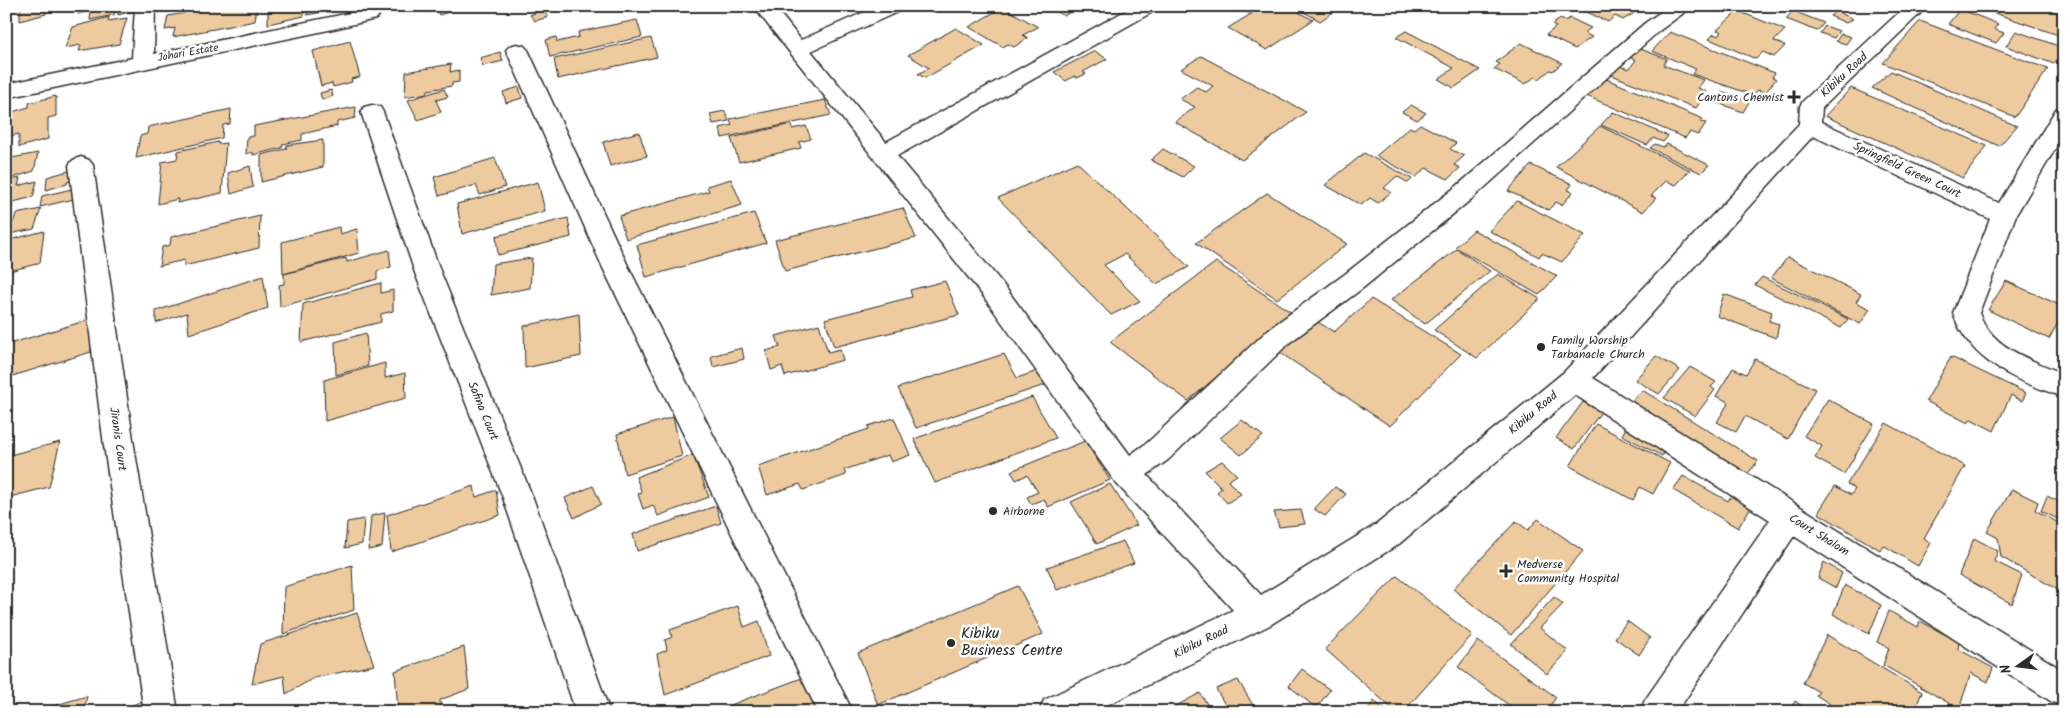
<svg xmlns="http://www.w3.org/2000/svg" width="2070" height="718" font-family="Kalam,sans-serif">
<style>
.building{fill:#edcb9e;stroke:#2b2b2b}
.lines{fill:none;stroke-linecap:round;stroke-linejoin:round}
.minor-casing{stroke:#2b2b2b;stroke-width:3}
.minor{fill:#fff;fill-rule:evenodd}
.poi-dot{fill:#2b2b2b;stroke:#fff;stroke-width:2}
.labels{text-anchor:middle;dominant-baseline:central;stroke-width:5;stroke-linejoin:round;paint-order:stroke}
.far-street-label{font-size:11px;fill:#2b2b2b;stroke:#fff}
.street-label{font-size:12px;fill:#2b2b2b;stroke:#fff}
.poi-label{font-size:12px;fill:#2b2b2b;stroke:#fff;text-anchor:start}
.near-poi-label{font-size:15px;fill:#2b2b2b;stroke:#fff;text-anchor:start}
</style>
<rect width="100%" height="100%" fill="#fff"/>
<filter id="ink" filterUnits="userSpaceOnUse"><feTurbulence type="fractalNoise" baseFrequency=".02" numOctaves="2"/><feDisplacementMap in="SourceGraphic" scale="10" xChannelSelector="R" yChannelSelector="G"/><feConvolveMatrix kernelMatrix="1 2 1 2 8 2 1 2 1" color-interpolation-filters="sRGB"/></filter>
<g filter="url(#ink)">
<g class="building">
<path d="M 20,6 L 46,6 L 46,14 L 20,21 Z"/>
<path d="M 80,6 L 116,6 L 114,15 L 90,20 L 91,11 L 78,14 Z"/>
<path d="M 118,6 L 133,6 L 133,11 L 118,15 Z"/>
<path d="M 158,6 L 174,6 L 173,10 L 156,13 Z"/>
<path d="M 186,6 L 257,6 L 255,21 L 173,37 L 175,28 L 165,30 L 168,16 L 185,13 Z"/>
<path d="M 268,6 L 304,6 L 304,16 L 268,24 Z"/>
<path d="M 307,6 L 352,6 L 307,15 Z"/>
<path d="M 425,6 L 469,6 L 439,15 L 437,10 L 428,12 Z"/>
<path d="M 1047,6 L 1080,6 L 1064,16 Z"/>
<path d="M 1235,6 L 1263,6 L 1250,14 Z"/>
<path d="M 1264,6 L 1287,6 L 1313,20 L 1267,50 L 1228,28 Z"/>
<path d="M 1293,6 L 1332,6 L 1338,9 L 1320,21 Z"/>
<path d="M 1574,6 L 1634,6 L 1641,9 L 1623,20 L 1615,16 L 1608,22 Z"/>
<path d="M 1974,6 L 2037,6 L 2062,14 L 2057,23 L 2064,25 L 2064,37 Z"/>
<path d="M 1003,7 L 1038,27 L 1023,35 L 1028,38 L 1014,47 L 1008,44 L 1003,47 L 969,27 Z"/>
<path d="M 1960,9 L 1998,24 L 1994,29 L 2004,33 L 1996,43 L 1948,24 Z"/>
<path d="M 543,10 L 548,17 L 535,21 L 530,15 Z"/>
<path d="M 1738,11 L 1785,30 L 1774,41 L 1785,46 L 1774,57 L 1763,52 L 1756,59 L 1709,39 L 1714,34 L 1718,36 L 1722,32 L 1717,30 Z"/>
<path d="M 1793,11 L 1824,23 L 1817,31 L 1786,19 Z"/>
<path d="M 1836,11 L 1853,19 L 1846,23 L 1830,16 Z"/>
<path d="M 109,17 L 108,21 L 127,18 L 119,44 L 79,51 L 81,45 L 65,48 L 73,27 Z"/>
<path d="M 1570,18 L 1591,28 L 1584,33 L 1592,37 L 1575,49 L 1546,35 L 1556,27 L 1552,25 L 1560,19 L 1565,21 Z"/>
<path d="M 637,20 L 642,37 L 550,57 L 546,40 L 556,37 L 557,42 L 579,37 L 578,32 Z"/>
<path d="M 1920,21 L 2048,69 L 2015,117 L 1883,63 Z"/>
<path d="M 1825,26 L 1839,31 L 1834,38 L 1820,33 Z"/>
<path d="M 956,28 L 984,45 L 925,78 L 918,74 L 929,68 L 908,55 Z"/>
<path d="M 1406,31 L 1480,70 L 1454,88 L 1438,79 L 1454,68 L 1396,37 Z"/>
<path d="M 2016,31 L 2064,48 L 2054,64 L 2006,46 Z"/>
<path d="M 1670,32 L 1775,73 L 1772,77 L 1776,79 L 1765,93 L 1758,90 L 1753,95 L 1692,74 L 1696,69 L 1652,51 Z"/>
<path d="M 1841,34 L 1851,37 L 1846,44 L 1836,41 Z"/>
<path d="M 651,38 L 657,57 L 558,79 L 554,59 Z"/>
<path d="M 350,41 L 360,77 L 351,79 L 352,82 L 333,87 L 332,83 L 321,86 L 313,51 Z"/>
<path d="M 1521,43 L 1562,63 L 1553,71 L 1550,70 L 1539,79 L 1535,77 L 1525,84 L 1494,69 L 1500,64 L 1496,62 Z"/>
<path d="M 1635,47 L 1667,59 L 1663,65 L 1704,80 L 1698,88 L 1707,92 L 1696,108 L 1609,74 L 1616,65 L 1629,69 L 1636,60 L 1628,57 Z"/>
<path d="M 1095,51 L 1107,59 L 1083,72 L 1086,74 L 1077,78 L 1074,76 L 1066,81 L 1054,72 Z"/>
<path d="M 500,52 L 503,61 L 483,66 L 480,58 Z"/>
<path d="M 1201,56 L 1306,112 L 1242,160 L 1175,122 L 1195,107 L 1180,99 L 1197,87 L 1206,92 L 1213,86 L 1181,69 Z"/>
<path d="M 451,64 L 450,72 L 459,70 L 459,82 L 452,83 L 452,86 L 428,90 L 427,93 L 405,97 L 406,72 Z"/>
<path d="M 1891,71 L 2017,126 L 1999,146 L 1872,88 Z"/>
<path d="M 1599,76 L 1703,119 L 1701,122 L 1706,123 L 1698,135 L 1690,132 L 1685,138 L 1582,94 Z"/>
<path d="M 519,87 L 522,98 L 506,103 L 503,92 Z"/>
<path d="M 1851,88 L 1987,146 L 1963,178 L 1825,116 Z"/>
<path d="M 444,89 L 448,97 L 436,100 L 441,112 L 418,120 L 408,100 Z"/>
<path d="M 331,90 L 333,96 L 322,100 L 320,93 Z"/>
<path d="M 1722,92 L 1749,102 L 1743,112 L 1715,102 Z"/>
<path d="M 56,96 L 56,116 L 48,118 L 48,139 L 19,147 L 19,134 L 11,136 L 12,112 L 29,107 L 29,103 Z"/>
<path d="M 825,100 L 831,115 L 722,138 L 720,128 L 732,125 L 730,119 Z"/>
<path d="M 1411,105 L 1426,113 L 1417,120 L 1402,112 Z"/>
<path d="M 356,107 L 355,118 L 337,122 L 337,126 L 302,134 L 302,140 L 283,144 L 282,148 L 253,155 L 253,152 L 246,154 L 247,137 L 254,136 L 254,126 Z"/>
<path d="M 231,109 L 230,124 L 223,125 L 222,138 L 136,158 L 140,136 L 147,134 L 148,127 Z"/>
<path d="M 725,111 L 729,121 L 713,124 L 710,114 Z"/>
<path d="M 1613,112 L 1668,136 L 1663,142 L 1653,138 L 1647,145 L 1601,125 Z"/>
<path d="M 791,124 L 792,129 L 806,126 L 811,139 L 799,142 L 801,148 L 739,162 L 731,138 Z"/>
<path d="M 1420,124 L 1456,143 L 1450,149 L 1464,156 L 1454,165 L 1460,168 L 1448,179 L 1426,168 L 1416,177 L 1376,156 L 1410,127 L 1414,129 Z"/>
<path d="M 1600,126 L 1690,170 L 1676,185 L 1666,181 L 1651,196 L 1656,198 L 1643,212 L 1556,167 Z"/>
<path d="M 639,132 L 647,156 L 610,166 L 603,142 Z"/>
<path d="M 323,140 L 323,167 L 261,182 L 261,155 L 286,149 L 287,145 Z"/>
<path d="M 218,142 L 218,144 L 226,143 L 222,193 L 177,203 L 178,199 L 158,204 L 162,162 L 177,159 L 178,151 Z"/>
<path d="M 1655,144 L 1663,147 L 1667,144 L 1709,165 L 1701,173 L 1650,148 Z"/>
<path d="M 1163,149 L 1194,166 L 1183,177 L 1151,160 Z"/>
<path d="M 38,153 L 34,171 L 6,180 L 6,159 Z"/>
<path d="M 1364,153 L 1412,179 L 1408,183 L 1397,176 L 1384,188 L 1391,192 L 1378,203 L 1370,198 L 1361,205 L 1325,185 Z"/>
<path d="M 495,158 L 505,187 L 480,195 L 476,185 L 439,196 L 434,177 Z"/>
<path d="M 1077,162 L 1189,267 L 1156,284 L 1125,254 L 1104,265 L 1140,301 L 1111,315 L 998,198 Z"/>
<path d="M 1531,165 L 1572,184 L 1568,190 L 1573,192 L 1562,205 L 1556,202 L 1548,210 L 1508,191 Z"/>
<path d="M 250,166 L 253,187 L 231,194 L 228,173 Z"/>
<path d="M 72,170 L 71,181 L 67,182 L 67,184 L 46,190 L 47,177 Z"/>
<path d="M 20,178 L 18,186 L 37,181 L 33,197 L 13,202 L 12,209 L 6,210 L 6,181 Z"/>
<path d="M 731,179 L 742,205 L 626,239 L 619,216 L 709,191 L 707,186 Z"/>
<path d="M 538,182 L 545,211 L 462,234 L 457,204 Z"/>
<path d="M 76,188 L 74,199 L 40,207 L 42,196 Z"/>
<path d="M 1267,193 L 1347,244 L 1277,299 L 1196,243 Z"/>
<path d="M 1517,201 L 1585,235 L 1562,262 L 1542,253 L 1539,257 L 1489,231 Z"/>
<path d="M 903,208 L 916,238 L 785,271 L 775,240 Z"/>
<path d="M 41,209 L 34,229 L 9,234 L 16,214 Z"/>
<path d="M 754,213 L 766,243 L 646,277 L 637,245 Z"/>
<path d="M 260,216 L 259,248 L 184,266 L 184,260 L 159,266 L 162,247 L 170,245 L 171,237 Z"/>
<path d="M 568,218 L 571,237 L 498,255 L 496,236 Z"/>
<path d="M 339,227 L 340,234 L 357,229 L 359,253 L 283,274 L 282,242 Z"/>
<path d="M 1474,230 L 1557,276 L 1539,295 L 1455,247 Z"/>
<path d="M 44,231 L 40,263 L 6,272 L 6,241 Z"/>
<path d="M 1457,249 L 1490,271 L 1425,324 L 1391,300 Z"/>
<path d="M 389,250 L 391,267 L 377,271 L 377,279 L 280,307 L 279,285 L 284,284 L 284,274 L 346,258 L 347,262 Z"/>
<path d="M 1788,257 L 1861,294 L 1856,302 L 1870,309 L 1860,324 L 1771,278 Z"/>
<path d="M 532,258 L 530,288 L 491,295 L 493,264 Z"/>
<path d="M 1216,262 L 1292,313 L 1188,401 L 1110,342 Z"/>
<path d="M 1498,274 L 1540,299 L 1477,358 L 1434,330 Z"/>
<path d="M 263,276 L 268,308 L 189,334 L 187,313 L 156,323 L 156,311 Z"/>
<path d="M 1762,277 L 1848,319 L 1841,328 L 1755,285 Z"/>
<path d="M 945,281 L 959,315 L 834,347 L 825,319 L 912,297 L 910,290 Z"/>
<path d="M 2006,281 L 2064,307 L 2064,312 L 2049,339 L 1988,310 Z"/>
<path d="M 381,283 L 381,293 L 393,290 L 393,311 L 381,314 L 381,322 L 301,342 L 303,304 Z"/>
<path d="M 1724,294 L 1772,312 L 1769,321 L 1779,324 L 1776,338 L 1717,316 Z"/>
<path d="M 1371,299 L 1461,354 L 1390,426 L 1276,350 L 1313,319 L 1334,332 Z"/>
<path d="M 579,314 L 581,356 L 525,368 L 524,326 Z"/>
<path d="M 91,319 L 91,352 L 6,378 L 6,345 Z"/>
<path d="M 819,324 L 828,352 L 840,349 L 843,360 L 785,376 L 782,366 L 771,370 L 766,351 L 780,347 L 776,336 Z"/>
<path d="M 2064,332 L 2064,352 L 2058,349 Z"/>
<path d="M 366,333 L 368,366 L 336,375 L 335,342 Z"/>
<path d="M 742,348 L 744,359 L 713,367 L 711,356 Z"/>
<path d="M 1004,354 L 1017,378 L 1046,368 L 1054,382 L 916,428 L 898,388 Z"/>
<path d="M 1656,356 L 1680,370 L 1659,394 L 1635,380 Z"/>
<path d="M 1951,357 L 2026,393 L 2022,401 L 2011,395 L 1994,431 L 1971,419 L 1968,423 L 1926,401 Z"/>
<path d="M 1755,359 L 1815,389 L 1788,439 L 1745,416 L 1736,432 L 1717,422 L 1729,402 L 1716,396 L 1733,368 L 1746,374 Z"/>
<path d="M 385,363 L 385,378 L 405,373 L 406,398 L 325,421 L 324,380 Z"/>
<path d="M 1690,367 L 1716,382 L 1711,387 L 1715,390 L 1695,416 L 1664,398 Z"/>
<path d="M 1642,390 L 1758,461 L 1742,481 L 1625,408 Z"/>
<path d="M 1032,397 L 1056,438 L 935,483 L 914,439 Z"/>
<path d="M 1828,399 L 1874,424 L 1844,474 L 1815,458 L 1822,446 L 1804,436 Z"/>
<path d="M 1583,402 L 1601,412 L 1574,449 L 1556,438 Z"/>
<path d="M 673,417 L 682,456 L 625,474 L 617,434 Z"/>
<path d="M 894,418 L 910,455 L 891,462 L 888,455 L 844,470 L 846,475 L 803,490 L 800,484 L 767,495 L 758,466 L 869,429 L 868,426 Z"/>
<path d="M 1242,420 L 1263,436 L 1241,455 L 1220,438 Z"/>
<path d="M 1886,423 L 1965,466 L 1924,538 L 1931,543 L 1918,566 L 1883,545 L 1880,550 L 1818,513 L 1835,486 L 1851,495 L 1855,489 L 1847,484 Z"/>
<path d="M 1596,424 L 1670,463 L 1653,494 L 1640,487 L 1633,500 L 1570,466 Z"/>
<path d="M 1626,428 L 1666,449 L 1662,456 L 1622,435 Z"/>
<path d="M 1085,441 L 1110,480 L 1048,507 L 1044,499 L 1031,504 L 1027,497 L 1038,492 L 1027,475 L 1016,480 L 1011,471 Z"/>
<path d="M 60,442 L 49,487 L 6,498 L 6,456 Z"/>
<path d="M 693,455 L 709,497 L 658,516 L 653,505 L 643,509 L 638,494 L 642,493 L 636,477 Z"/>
<path d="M 1222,461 L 1237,475 L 1228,481 L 1241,494 L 1227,503 L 1217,492 L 1222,488 L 1205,471 Z"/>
<path d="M 1683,476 L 1728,501 L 1734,491 L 1754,502 L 1738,528 L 1673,490 Z"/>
<path d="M 1110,484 L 1137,525 L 1097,544 L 1071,502 Z"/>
<path d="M 474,486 L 476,497 L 496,490 L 500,515 L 391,552 L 387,515 Z"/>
<path d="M 593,486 L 601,504 L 574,518 L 565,498 Z"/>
<path d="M 1335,487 L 1346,494 L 1325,516 L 1314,509 Z"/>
<path d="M 2012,489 L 2038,502 L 2035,510 L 2064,526 L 2064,577 L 2058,590 L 2001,557 L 1998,538 L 1987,532 Z"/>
<path d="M 2047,496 L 2064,504 L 2064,522 L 2041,511 Z"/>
<path d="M 716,506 L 721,523 L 637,551 L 633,534 Z"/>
<path d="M 1301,510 L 1305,524 L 1279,527 L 1274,512 Z"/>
<path d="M 385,513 L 382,547 L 368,550 L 371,516 Z"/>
<path d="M 364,519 L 362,544 L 345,548 L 347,522 Z"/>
<path d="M 1538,519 L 1583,551 L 1511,635 L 1453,589 L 1516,521 L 1528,530 Z"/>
<path d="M 1974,538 L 1998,551 L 1994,561 L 2022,575 L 2012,604 L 1959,575 Z"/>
<path d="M 1123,541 L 1134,563 L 1057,590 L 1047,567 Z"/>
<path d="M 1824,562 L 1842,573 L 1836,588 L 1818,578 Z"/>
<path d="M 352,565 L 354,610 L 283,634 L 284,587 Z"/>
<path d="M 1397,576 L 1472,635 L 1403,712 L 1396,712 L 1325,649 Z"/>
<path d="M 1845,585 L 1881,605 L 1869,634 L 1833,614 Z"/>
<path d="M 1018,586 L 1043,634 L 878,705 L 858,653 Z"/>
<path d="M 1554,597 L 1563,604 L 1540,628 L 1568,651 L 1547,674 L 1511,644 Z"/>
<path d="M 738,606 L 744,627 L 759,621 L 769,656 L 665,695 L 657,654 L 667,650 L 665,640 L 672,637 L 670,630 Z"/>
<path d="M 1889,611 L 1918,627 L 1920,621 L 1959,642 L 1958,649 L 1993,668 L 1988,682 L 1971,673 L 1959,709 L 1883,665 L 1889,648 L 1877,642 Z"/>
<path d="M 357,613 L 374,665 L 314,678 L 286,694 L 284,676 L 252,684 L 260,644 Z"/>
<path d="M 1627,621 L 1650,638 L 1639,655 L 1615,638 Z"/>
<path d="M 1827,635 L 1922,692 L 1914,712 L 1842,712 L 1816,695 L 1819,692 L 1803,683 Z"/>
<path d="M 1478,641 L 1556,697 L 1546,712 L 1506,712 L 1510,706 L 1458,667 Z"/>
<path d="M 464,647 L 469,689 L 440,700 L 441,712 L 398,712 L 395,671 Z"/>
<path d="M 1302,669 L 1330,690 L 1316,708 L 1289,686 Z"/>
<path d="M 807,676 L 818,712 L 712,712 Z"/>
<path d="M 1238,680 L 1257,712 L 1229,712 L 1216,689 Z"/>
<path d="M 1200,693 L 1212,712 L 1165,712 Z"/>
<path d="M 87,696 L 84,712 L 32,712 Z"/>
<path d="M 146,699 L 147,712 L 118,712 Z"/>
<path d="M 1374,701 L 1388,712 L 1366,712 Z"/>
<path d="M 1795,701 L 1811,712 L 1789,712 Z"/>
</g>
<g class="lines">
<g class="minor-casing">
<g id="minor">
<path d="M 135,6 L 155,6 L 154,54 L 369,9 L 376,11 L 379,15 L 376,19 L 324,31 L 6,98 L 6,84 L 132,58 Z"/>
<path d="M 753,6 L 774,6 L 801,40 L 878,6 L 905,6 L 902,10 L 811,51 L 886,142 L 1134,6 L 1159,6 L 1156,10 L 897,156 L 1002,283 L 1130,455 L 1148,442 L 1269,329 L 1345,274 L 1458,185 L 1645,23 L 1669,6 L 1693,6 L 1659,31 L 1474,197 L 1363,288 L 1289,343 L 1168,460 L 1147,475 L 1261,595 L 1377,524 L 1564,372 L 1799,124 L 1800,106 L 1803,101 L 1906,6 L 1928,6 L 1822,108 L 1821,122 L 1999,203 L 2056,109 L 2064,107 L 2064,134 L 2016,215 L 1979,313 C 1992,349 2032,360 2064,374 L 2064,397 C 2018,382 1969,362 1953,313 L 1990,219 L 1813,136 L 1593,378 L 2064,671 L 2064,706 L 2052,702 L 1794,536 L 1677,712 L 1640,712 L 1645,700 L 1770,520 L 1575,395 L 1399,544 L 1270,625 L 1093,712 L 1039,712 L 1044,700 L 1233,610 L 1115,482 L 984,297 Z"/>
<path d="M 517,44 L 524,46 L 528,50 L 628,266 L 853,712 L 818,712 L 602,266 L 506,50 L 510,46 Z"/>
<path d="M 372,105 L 380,107 L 383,112 L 441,273 L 533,498 L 610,712 L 576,712 L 503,498 L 415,273 L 361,112 L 364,107 Z"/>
<path d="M 81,157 L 89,160 L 93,165 L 134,446 L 178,712 L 144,712 L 104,446 L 69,165 L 73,160 Z"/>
</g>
</g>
<use href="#minor" class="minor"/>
</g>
</g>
<g class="poi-dot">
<path d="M1791.5 89.5h5v5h5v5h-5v5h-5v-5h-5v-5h5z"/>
<circle cx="1541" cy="347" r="5"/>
<circle cx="993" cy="511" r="5"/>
<path d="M1503.5 563.5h5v5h5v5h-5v5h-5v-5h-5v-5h5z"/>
<circle cx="951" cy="643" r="5"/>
</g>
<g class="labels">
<g class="far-street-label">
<text transform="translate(188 53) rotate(-10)">Johari Estate</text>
</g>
<g class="street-label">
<text transform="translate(1844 75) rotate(-43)">Kibiku Road</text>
<text transform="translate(1907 170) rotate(25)">Springfield Green Court</text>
<text transform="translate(483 411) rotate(68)">Safina Court</text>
<text transform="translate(1533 413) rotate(-40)">Kibiku Road</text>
<text transform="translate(118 439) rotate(82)">Jiranis Court</text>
<text transform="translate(1819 535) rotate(32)">Court Shalom</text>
<text transform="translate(1201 642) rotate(-26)">Kibiku Road</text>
</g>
<g class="poi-label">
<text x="1784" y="97" text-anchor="end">Cantons Chemist</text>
<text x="1551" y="340">Family Worship<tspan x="1551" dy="14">Tarbanacle Church</tspan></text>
<text x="1003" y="511">Airborne</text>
<text x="1517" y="564">Medverse<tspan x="1517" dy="14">Community Hospital</tspan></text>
</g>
<g class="near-poi-label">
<text x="961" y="634">Kibiku<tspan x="961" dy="17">Business Centre</tspan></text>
</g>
</g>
<rect width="2070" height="718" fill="none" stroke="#fff" stroke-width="25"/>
<rect x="12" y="12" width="2045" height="693" fill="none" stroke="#2b2b2b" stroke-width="2" filter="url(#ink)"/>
<g transform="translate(2018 666) rotate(256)" stroke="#ffffff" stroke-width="4" paint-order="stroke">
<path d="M0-4L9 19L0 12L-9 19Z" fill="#2b2b2b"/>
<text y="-8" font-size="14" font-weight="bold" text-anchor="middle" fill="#2b2b2b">N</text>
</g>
</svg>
